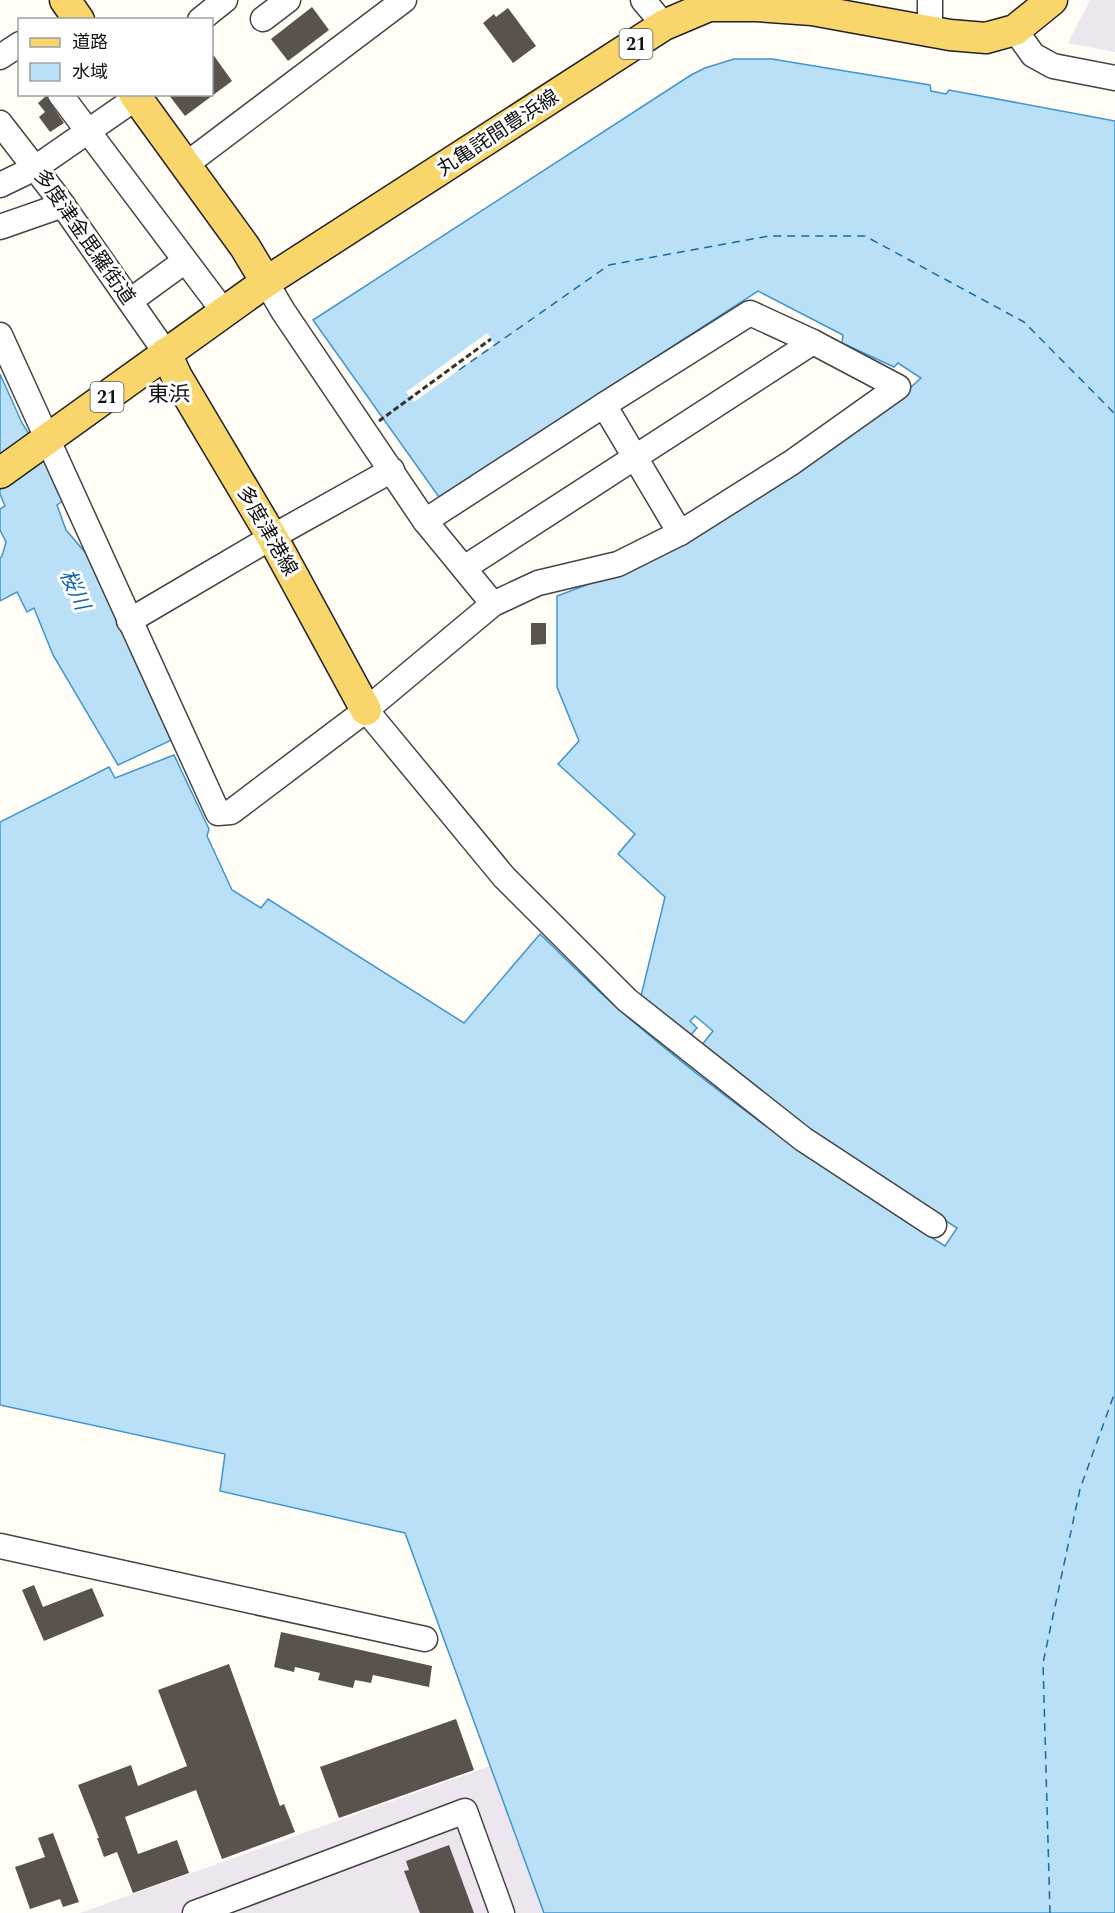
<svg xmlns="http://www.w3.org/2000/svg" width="1115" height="1913" font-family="Spectral,'Noto Sans JP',serif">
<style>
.industrial{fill:#eee6ef}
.water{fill:#b9e0f7;stroke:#3f96cf;stroke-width:1.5}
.pier{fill:#fffdf5}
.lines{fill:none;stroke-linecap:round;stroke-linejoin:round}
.ferry{stroke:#1768a6;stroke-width:1.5;stroke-dasharray:8 6;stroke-linecap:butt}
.building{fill:#5a524d}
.minor-casing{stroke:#444;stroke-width:27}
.major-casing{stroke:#222;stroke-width:33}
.path{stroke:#333;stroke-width:3;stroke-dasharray:6 3;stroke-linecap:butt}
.minor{stroke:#fff;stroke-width:24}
.major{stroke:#f9d66b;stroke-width:30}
.labels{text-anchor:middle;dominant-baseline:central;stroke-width:6;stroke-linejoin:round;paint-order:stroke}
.shield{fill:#fff;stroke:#585858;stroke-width:1.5}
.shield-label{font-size:18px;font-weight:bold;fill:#111}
.street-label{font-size:20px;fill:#111;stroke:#fff}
.neighbourhood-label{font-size:21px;fill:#111;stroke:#fff}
.water-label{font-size:21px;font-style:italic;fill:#1768a6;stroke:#fff}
</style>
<rect width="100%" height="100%" fill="#fffdf5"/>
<g class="industrial">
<path d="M 1090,0 L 1115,0 L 1115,52 L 1068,43 Z"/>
<path d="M 493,1765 L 549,1913 L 80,1913 Z"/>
</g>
<g class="water">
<path d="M 734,59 L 772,59 L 930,85 L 931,91 L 946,94 L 949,90 L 1115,121 L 1115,1913 L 544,1913 L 405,1533 L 220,1491 L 225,1454 L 0,1405 L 0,822 L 109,767 L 115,778 L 174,755 L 209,829 L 207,836 L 232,890 L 261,908 L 268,899 L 464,1023 L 540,934 C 567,960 594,988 623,1013 C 724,1100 832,1176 945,1246 L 957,1228 L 877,1177 L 782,1111 L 701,1046 L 713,1031 L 695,1016 L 690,1021 L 697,1028 L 689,1037 L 641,996 L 665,897 L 618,854 L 635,834 L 558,764 L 579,741 L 557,687 L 557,596 L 610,576 L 902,395 L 921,378 L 898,363 L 894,367 L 842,343 L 843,335 L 758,291 L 439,497 L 313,320 L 691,75 L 705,68 Z"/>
<path d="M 0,374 L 22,423 L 53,472 L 66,499 L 57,505 L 66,530 L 96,565 L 176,738 L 118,765 L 53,655 L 34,608 L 27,612 L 17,592 L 0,601 L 0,558 L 2,556 L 6,542 L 0,530 L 0,509 L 5,506 L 0,494 Z"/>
</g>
<path class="pier" d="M 487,333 L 495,344 L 414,402 L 406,392 Z"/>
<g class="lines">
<g class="ferry">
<path d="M 459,370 L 609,265 L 769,236 L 865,236 L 1024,322 L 1115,414"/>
<path d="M 1050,1913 L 1043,1663 L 1080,1489 L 1115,1392"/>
</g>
</g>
<g class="building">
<path d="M 312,7 L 329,30 L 288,61 L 271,39 Z"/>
<path d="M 508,8 L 536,46 L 513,63 L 483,23 L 494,14 L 496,17 Z"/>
<path d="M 212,53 L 232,81 L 185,116 L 168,94 L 212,94 Z"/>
<path d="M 46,96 L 64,123 L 50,132 L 39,117 L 45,112 L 38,103 Z"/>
<path d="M 531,623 L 546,623 L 546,644 L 531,645 Z"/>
<path d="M 34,1585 L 43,1607 L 92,1588 L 104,1616 L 44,1641 L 22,1590 Z"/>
<path d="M 281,1632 L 432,1666 L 429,1687 L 373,1675 L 371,1683 L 355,1680 L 353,1688 L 318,1680 L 320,1673 L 295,1667 L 294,1672 L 274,1667 Z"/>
<path d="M 229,1664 L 280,1806 L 284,1804 L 295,1832 L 222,1859 L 196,1790 L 125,1817 L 138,1854 L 177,1840 L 189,1873 L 133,1893 L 117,1852 L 104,1857 L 97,1838 L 99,1838 L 78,1785 L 131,1765 L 138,1786 L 187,1766 L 158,1690 Z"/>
<path d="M 456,1719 L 474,1770 L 339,1818 L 320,1767 Z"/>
<path d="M 53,1833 L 79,1902 L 63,1907 L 60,1899 L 30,1909 L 15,1867 L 45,1857 L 38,1838 Z"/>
<path d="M 449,1845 L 474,1913 L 420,1913 L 404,1871 L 409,1870 L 406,1861 Z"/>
</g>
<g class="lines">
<g class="minor-casing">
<g id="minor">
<path d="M 643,0 L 664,25"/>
<path d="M 263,19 L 288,0"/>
<path d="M 200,20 L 225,0"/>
<path d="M 1015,30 L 1033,55 L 1053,66 L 1115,78"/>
<path d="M 930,31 L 930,0"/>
<path d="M 0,57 L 20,44"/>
<path d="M 60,94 L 224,312"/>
<path d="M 0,123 L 55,194 L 166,353"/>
<path d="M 184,166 L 404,0"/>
<path d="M 0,185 L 35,168 L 136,98"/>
<path d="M 0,227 L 63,205"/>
<path d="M 266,282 L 283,311 L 425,521 L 493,604"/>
<path d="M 130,301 L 185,261"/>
<path d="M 0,335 L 218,813 L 231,812 L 366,710 L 504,877 L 627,1000 L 803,1139 L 934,1225"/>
<path d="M 604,405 L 750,313 L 813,342 L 898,387 L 791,463 L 680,533"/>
<path d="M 464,568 L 813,342"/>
<path d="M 129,621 L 272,537 L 392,470"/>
<path d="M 366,710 L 493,604 L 538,583 L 618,564 L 680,533 L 604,405 L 425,521"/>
<path d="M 0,1546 L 425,1639"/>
<path d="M 195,1913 L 465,1811 L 502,1913"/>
</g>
</g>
<g class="major-casing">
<g id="major">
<path d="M 65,0 L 79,20"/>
<path d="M 134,94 L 245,247 L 266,282"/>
<path d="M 166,353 L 177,377 L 272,537 L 366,710"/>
<path d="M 0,473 L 266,282 L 664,25 L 709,6 L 756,6 L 812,10 L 950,35 L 986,38 L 1015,30 L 1052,0"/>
</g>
</g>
<path class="path" d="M 379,421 L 491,339"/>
<use href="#minor" class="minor"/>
<use href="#major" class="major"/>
</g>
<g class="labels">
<g class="shield">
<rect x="619.5" y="29" width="33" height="30" rx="4.5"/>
<rect x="90.5" y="382" width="33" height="30" rx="4.5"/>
</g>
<g class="shield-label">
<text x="636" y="44">21</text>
<text x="107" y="397">21</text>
</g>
<g class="street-label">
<text transform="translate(498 133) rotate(-33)">丸亀詫間豊浜線</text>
<text transform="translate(84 237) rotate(55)">多度津金毘羅街道</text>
<text transform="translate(267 531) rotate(60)">多度津港線</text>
</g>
<g class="neighbourhood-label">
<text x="169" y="395">東浜</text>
</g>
<g class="water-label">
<text transform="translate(74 590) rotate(65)">桜川</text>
</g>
</g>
<rect x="18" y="18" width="195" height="78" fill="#ffffff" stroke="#a0a0a0" stroke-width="1.5"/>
<rect x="30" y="38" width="30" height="9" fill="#f9d66b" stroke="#a0a0a0" stroke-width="1.5"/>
<text x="72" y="48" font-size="18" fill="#111111">道路</text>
<rect x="30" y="63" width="30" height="18" fill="#b9e0f7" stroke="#a0a0a0" stroke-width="1.5"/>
<text x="72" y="78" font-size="18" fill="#111111">水域</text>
</svg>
